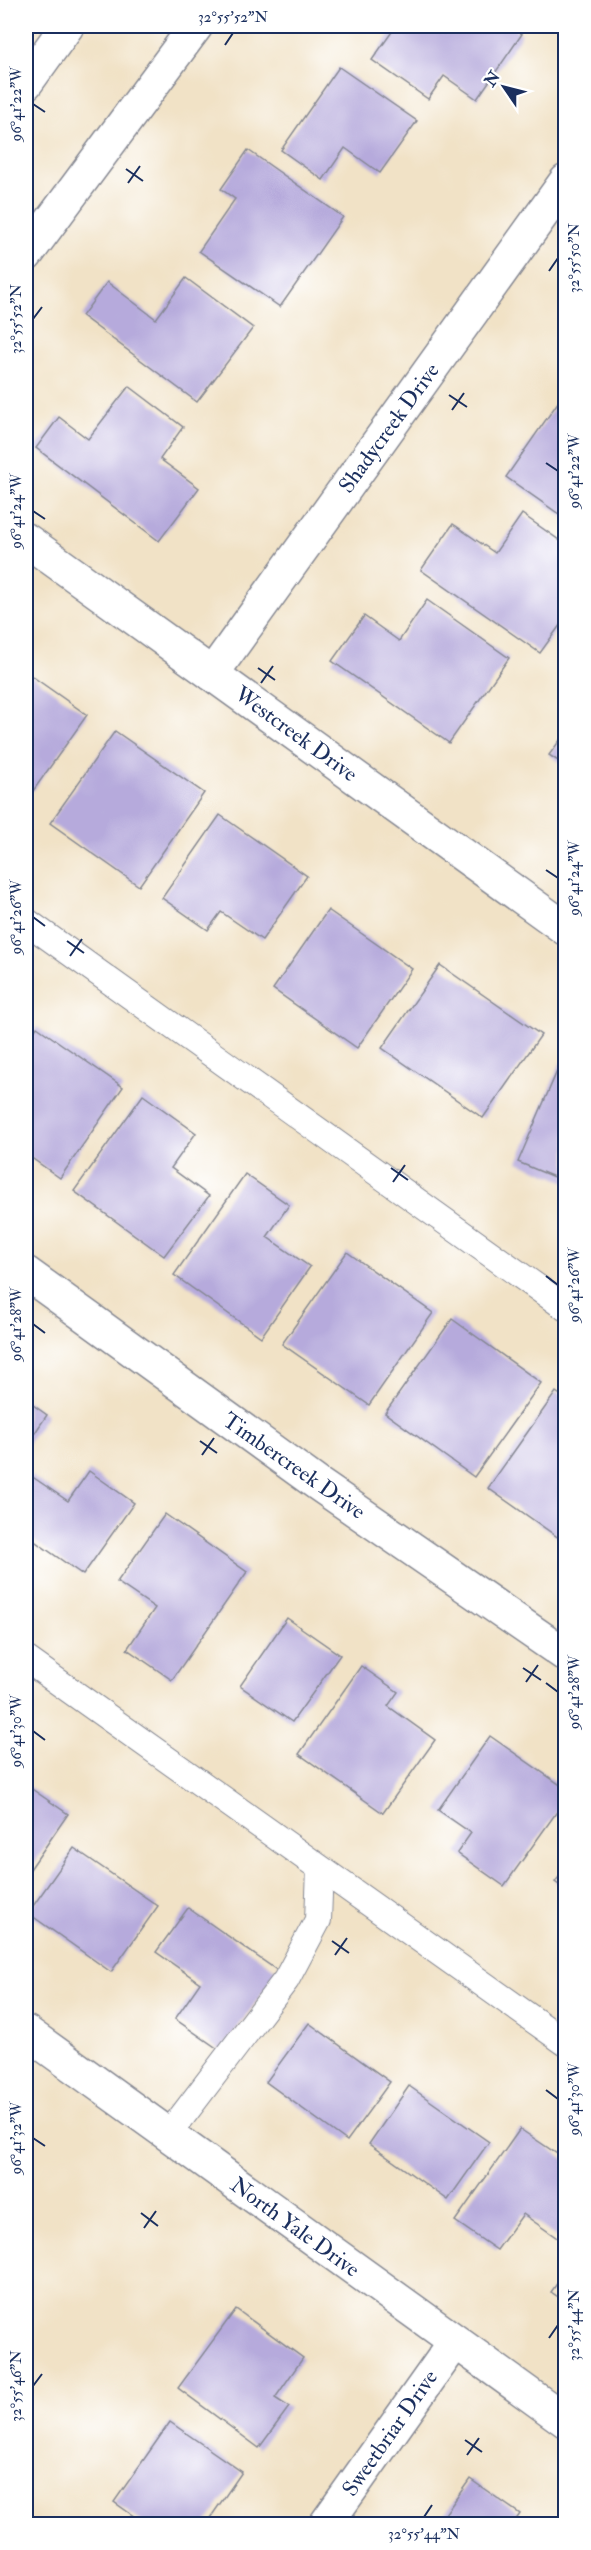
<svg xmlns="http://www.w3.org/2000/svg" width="591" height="2550" font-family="'IM FELL Double Pica',serif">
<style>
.building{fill:#b6aadc}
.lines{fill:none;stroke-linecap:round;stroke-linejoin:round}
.lane-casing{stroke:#868892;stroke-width:28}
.street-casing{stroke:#868892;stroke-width:36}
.secondary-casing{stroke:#868892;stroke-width:36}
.lane{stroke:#fff;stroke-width:26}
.street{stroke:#fff;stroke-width:33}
.secondary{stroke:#fff;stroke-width:33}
.ticks{fill:none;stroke:#1b2f5e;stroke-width:2}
.labels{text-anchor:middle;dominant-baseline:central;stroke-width:4.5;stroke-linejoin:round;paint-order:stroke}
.street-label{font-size:22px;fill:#1b2f5e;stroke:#fff}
.neatline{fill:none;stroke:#1b2f5e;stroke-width:2}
.ticks-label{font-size:15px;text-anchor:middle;fill:#1b2f5e}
</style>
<rect width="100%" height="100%" fill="#fff"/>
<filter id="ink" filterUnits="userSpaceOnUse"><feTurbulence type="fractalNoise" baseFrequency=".0167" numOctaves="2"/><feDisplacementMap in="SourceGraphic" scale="12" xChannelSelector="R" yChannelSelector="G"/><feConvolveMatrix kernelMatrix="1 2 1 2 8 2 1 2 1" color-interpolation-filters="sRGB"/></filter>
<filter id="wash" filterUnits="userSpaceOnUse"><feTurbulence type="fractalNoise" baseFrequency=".008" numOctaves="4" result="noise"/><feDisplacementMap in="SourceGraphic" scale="24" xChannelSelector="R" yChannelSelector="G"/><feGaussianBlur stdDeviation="1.35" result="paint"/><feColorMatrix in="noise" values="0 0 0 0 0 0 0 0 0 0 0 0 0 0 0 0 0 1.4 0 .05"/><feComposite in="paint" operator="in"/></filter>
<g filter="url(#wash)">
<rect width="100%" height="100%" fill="#f1e2c6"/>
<g id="blocks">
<g class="building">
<path d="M 396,26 L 509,26 L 522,34 L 477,99 L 444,76 L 428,99 L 372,60 Z"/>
<path d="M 339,67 L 417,121 L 380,173 L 345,148 L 323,180 L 281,150 Z"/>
<path d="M 248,150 L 343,217 L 280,307 L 199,251 L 235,199 L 221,189 Z"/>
<path d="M 186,278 L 253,328 L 197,402 L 82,316 L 107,282 L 156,319 Z"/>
<path d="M 129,386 L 183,427 L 160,459 L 199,488 L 159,541 L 36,448 L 59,417 L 88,439 Z"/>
<path d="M 561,398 L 566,401 L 566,519 L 506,477 Z"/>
<path d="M 522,514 L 566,545 L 566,617 L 540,653 L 421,570 L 453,524 L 495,553 Z"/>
<path d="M 427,600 L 509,658 L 449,743 L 332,661 L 364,616 L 399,641 Z"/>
<path d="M 26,672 L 87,715 L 33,791 L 26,786 Z"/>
<path d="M 115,731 L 204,793 L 139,886 L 50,823 Z"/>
<path d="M 566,732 L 566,766 L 549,755 Z"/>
<path d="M 220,815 L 307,876 L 262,940 L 221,912 L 208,930 L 162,898 Z"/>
<path d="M 328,910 L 412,969 L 357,1048 L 273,989 Z"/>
<path d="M 440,965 L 541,1035 L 483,1118 L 382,1048 Z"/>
<path d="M 37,1027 L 123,1087 L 60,1178 L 26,1154 L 26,1043 Z"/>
<path d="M 561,1062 L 566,1064 L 566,1182 L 518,1162 Z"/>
<path d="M 143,1095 L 196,1133 L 171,1168 L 209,1196 L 164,1256 L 74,1191 Z"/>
<path d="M 245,1174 L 289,1205 L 267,1237 L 310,1267 L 261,1337 L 174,1275 Z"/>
<path d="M 347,1252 L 433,1313 L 369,1405 L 282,1344 Z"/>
<path d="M 452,1319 L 541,1383 L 474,1477 L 385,1413 Z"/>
<path d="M 556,1392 L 566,1399 L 566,1543 L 488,1488 Z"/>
<path d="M 26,1400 L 47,1415 L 26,1446 Z"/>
<path d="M 89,1471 L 134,1503 L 83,1575 L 26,1535 L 26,1483 L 31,1476 L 68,1501 Z"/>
<path d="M 165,1514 L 247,1572 L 172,1680 L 127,1649 L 155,1608 L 117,1582 Z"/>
<path d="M 287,1618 L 340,1655 L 292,1722 L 240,1686 Z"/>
<path d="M 361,1666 L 398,1692 L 388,1706 L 435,1740 L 383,1813 L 299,1754 Z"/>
<path d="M 490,1736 L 566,1789 L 566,1799 L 504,1886 L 457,1853 L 471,1833 L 438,1810 Z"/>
<path d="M 26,1785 L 68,1814 L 26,1875 Z"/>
<path d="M 74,1848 L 158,1906 L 111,1972 L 28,1913 Z"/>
<path d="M 566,1868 L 566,1890 L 555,1882 Z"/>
<path d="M 188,1908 L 278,1971 L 221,2051 L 175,2019 L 200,1983 L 156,1952 Z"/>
<path d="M 309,2023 L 390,2082 L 347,2141 L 266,2082 Z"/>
<path d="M 409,2086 L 489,2142 L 448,2200 L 369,2144 Z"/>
<path d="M 520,2129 L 566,2160 L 566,2239 L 563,2242 L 523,2214 L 497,2250 L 455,2221 Z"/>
<path d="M 566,2271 L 566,2302 L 551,2292 Z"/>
<path d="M 236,2309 L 303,2358 L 275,2398 L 289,2407 L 259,2448 L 178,2388 Z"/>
<path d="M 170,2422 L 242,2472 L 206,2524 L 145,2524 L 114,2502 Z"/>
<path d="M 470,2479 L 520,2514 L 513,2524 L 438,2524 Z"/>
</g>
</g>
</g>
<g filter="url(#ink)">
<use href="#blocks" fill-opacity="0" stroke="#868892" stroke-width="1.5"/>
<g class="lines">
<g class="lane-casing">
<g id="lane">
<path d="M 26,921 L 566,1308"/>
<path d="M 26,1659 L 566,2043"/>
<path d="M 168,2135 L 286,1980 L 318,1920 L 320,1869"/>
</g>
</g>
<g class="street-casing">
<g id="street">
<path d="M 26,540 L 566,929"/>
<path d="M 212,674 L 566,181"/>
<path d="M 26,1273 L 318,1484 L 566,1655"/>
<path d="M 326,2524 L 455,2342"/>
</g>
</g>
<g class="secondary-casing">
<g id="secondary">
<path d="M 26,83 L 67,26"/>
<path d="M 26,255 L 196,26"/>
<path d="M 26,2032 L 566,2421"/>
</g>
</g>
<use href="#lane" class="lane"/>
<use href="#street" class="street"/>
<use href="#secondary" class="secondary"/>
</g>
</g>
<path class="ticks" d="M 225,45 L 233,33M 33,104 L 45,112M 126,169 L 143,181M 128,183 L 140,166M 549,271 L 558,258M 33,319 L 42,307M 449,395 L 467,407M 452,410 L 464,393M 546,463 L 558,471M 33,511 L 45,519M 258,668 L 275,680M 261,683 L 273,666M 546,870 L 558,878M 33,917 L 45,926M 67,941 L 84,953M 70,956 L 82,939M 391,1168 L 408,1180M 393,1182 L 405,1165M 546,1276 L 558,1285M 33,1324 L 45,1333M 200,1441 L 217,1453M 202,1455 L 214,1438M 523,1668 L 541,1680M 526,1682 L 538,1665M 546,1683 L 558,1692M 33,1731 L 45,1740M 332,1941 L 349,1953M 335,1955 L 347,1938M 546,2090 L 558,2099M 33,2138 L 45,2146M 141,2213 L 158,2226M 144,2228 L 156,2211M 549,2338 L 558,2325M 33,2386 L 42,2374M 465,2440 L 482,2452M 467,2455 L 479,2438M 424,2517 L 432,2505"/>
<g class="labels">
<g class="street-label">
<text transform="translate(389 428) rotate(-54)">Shadycreek Drive</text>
<text transform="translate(296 734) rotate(36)">Westcreek Drive</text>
<text transform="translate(294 1466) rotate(35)">Timbercreek Drive</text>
<text transform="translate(295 2227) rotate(36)">North Yale Drive</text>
<text transform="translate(390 2433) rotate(-55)">Sweetbriar Drive</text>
</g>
</g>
<rect width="591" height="2550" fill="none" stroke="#fff" stroke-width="66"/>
<g transform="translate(504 87) rotate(305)" stroke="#ffffff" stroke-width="4.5" paint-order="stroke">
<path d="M0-4.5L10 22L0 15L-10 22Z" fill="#1b2f5e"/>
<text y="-9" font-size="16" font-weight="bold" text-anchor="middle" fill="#1b2f5e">N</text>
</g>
<rect x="33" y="33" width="525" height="2484" class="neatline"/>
<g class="ticks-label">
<text x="233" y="22">32°55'52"N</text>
<text transform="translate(16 104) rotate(-90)" y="5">96°41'22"W</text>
<text transform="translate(574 258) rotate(-90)" y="5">32°55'50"N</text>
<text transform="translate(16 319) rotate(-90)" y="5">32°55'52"N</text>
<text transform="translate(574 471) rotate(-90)" y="5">96°41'22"W</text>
<text transform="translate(16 511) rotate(-90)" y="5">96°41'24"W</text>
<text transform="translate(574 878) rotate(-90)" y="5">96°41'24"W</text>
<text transform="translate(16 917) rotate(-90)" y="5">96°41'26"W</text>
<text transform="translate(574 1285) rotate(-90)" y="5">96°41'26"W</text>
<text transform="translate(16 1324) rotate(-90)" y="5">96°41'28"W</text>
<text transform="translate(574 1692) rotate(-90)" y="5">96°41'28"W</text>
<text transform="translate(16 1731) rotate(-90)" y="5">96°41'30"W</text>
<text transform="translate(574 2099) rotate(-90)" y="5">96°41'30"W</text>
<text transform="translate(16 2138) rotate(-90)" y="5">96°41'32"W</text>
<text transform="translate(574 2325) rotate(-90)" y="5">32°55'44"N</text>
<text transform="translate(16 2386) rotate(-90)" y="5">32°55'46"N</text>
<text x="424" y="2539">32°55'44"N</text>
</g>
</svg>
